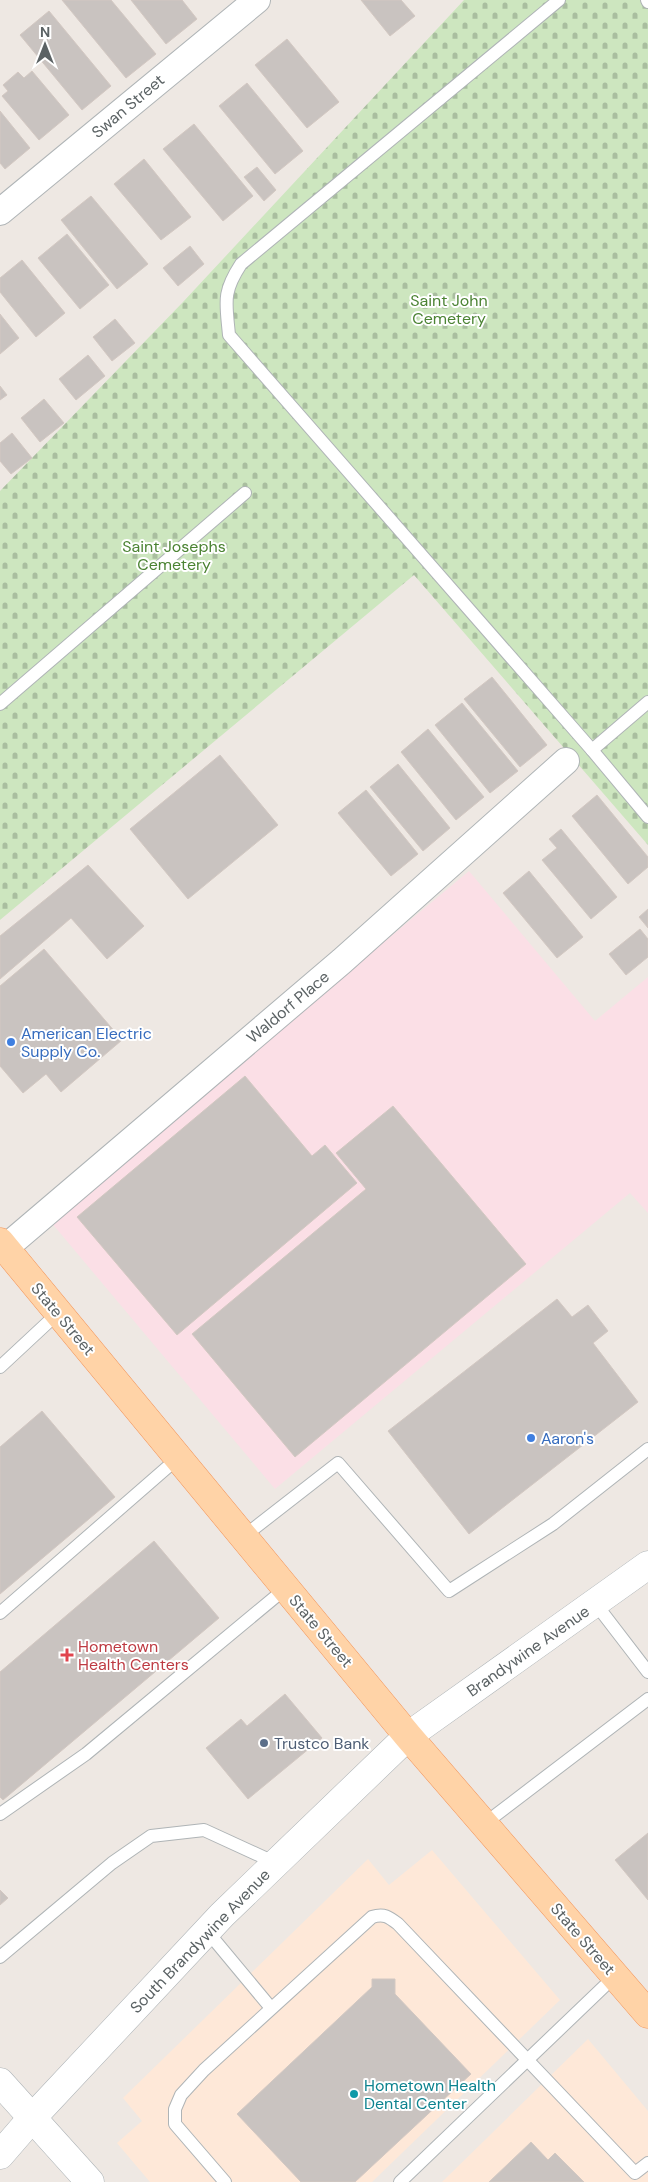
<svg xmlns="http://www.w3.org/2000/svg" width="648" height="2182" font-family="'DM Sans',sans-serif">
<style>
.commercial{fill:#fee8d8}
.medical{fill:#fbdfe6}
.cemetery{fill:url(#cemetery-stones)}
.building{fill:#c9c3c0;stroke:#d3c8c2}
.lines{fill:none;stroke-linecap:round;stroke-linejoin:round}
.lane-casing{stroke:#afb4b6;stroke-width:14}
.street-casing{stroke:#afb4b6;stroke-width:28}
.secondary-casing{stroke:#aeb4b7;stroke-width:29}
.primary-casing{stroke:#f39358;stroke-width:29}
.lane{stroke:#fff;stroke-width:12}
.street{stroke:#fff;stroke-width:26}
.secondary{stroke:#fff;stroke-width:28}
.primary{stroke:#ffd3a7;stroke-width:28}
.shop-dot{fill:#3f7fe0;stroke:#fff;stroke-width:2}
.health-dot{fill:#e0444e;stroke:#fff;stroke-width:2}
.service-dot{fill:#5c6f8a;stroke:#fff;stroke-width:2}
.culture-dot{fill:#0f9aa8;stroke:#fff;stroke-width:2}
.labels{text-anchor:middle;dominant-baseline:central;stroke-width:4;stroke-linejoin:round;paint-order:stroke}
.street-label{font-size:16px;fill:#5b6264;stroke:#fff}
.park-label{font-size:16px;fill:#4b8333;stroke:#fff}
.shop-label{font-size:16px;fill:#366cbe;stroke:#fff;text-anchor:start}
.health-label{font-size:16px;fill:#be3a42;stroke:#fff;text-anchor:start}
.service-label{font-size:16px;fill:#4e5e75;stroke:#fff;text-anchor:start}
.culture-label{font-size:16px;fill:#0d838f;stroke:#fff;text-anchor:start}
</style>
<defs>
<pattern id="cemetery-stones" width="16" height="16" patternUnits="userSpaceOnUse" patternTransform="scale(1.25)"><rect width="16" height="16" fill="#cde6bf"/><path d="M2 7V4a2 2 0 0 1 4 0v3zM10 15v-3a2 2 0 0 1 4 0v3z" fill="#a9be9f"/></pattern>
</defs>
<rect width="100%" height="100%" fill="#eee8e3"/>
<g class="commercial">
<path d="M 432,1850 L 560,2000 L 372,2182 L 150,2182 L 117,2143 L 142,2121 L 123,2098 L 368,1859 L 389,1885 Z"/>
<path d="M 588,2039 L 648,2111 L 648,2182 L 442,2182 Z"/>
</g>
<path class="medical" d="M 469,871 L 595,1021 L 648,977 L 648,1213 L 630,1193 L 275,1489 L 50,1221 Z"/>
<path class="cemetery" d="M 464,0 L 648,0 L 648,845 L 414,575 L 0,920 L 0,491 L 183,302 Z"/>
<g class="building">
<path d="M 62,0 L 111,0 L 156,54 L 126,78 Z"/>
<path d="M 131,0 L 182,0 L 197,19 L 166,44 Z"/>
<path d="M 361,0 L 401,0 L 415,16 L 390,36 Z"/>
<path d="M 49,11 L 111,86 L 82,110 L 20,35 Z"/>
<path d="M 287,39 L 339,102 L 307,128 L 255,65 Z"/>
<path d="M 32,71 L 69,115 L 39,140 L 2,96 L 8,91 L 3,85 L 18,72 L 24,78 Z"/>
<path d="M 247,83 L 303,151 L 275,174 L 219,106 Z"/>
<path d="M 0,111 L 30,148 L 5,169 L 0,163 Z"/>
<path d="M 194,124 L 253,196 L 223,221 L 163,149 Z"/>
<path d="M 144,159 L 191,217 L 161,240 L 114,184 Z"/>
<path d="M 257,167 L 276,190 L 264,201 L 244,177 Z"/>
<path d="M 91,196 L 148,264 L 117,289 L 61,220 Z"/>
<path d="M 67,234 L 109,285 L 80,309 L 38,258 Z"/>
<path d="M 190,246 L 204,264 L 178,286 L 163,268 Z"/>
<path d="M 22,260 L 65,313 L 36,337 L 0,292 L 0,278 Z"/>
<path d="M 0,314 L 19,338 L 0,354 Z"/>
<path d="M 115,319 L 135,343 L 112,361 L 93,337 Z"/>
<path d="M 88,355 L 105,376 L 76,400 L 59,379 Z"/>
<path d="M 0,386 L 7,395 L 0,400 Z"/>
<path d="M 44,399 L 64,423 L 40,442 L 21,418 Z"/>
<path d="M 12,433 L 32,458 L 11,474 L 0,461 L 0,443 Z"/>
<path d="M 492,677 L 547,745 L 520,767 L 464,699 Z"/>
<path d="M 462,703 L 518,771 L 490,793 L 435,725 Z"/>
<path d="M 428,729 L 484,797 L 456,820 L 401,752 Z"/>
<path d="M 220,755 L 278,825 L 188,899 L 130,829 Z"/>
<path d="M 398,764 L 450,828 L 423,851 L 370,787 Z"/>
<path d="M 366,790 L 418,854 L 391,876 L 338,813 Z"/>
<path d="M 597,795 L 648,857 L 648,867 L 628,884 L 572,816 Z"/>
<path d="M 561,829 L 617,897 L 591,919 L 542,860 L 557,848 L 549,839 Z"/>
<path d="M 88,865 L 144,926 L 107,959 L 71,918 L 0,979 L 0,936 Z"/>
<path d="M 529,871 L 583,937 L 557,958 L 503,893 Z"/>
<path d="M 648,909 L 648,928 L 639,917 Z"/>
<path d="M 640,929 L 648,939 L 648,957 L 626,975 L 609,954 Z"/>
<path d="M 44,949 L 122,1040 L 61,1092 L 46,1074 L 23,1093 L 0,1066 L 0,986 Z"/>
<path d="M 245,1076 L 312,1156 L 325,1145 L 357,1183 L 177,1335 L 77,1217 Z"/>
<path d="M 393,1106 L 526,1264 L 295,1457 L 192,1334 L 366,1189 L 336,1153 Z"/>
<path d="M 557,1299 L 572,1317 L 588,1305 L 608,1331 L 593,1343 L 638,1402 L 469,1534 L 388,1431 Z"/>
<path d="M 42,1411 L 115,1497 L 0,1594 L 0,1447 Z"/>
<path d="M 154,1541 L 219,1618 L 3,1800 L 0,1797 L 0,1672 Z"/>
<path d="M 285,1694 L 322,1738 L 248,1799 L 206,1748 L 241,1719 L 247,1726 Z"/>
<path d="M 648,1833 L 648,1900 L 615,1860 Z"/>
<path d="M 0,1890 L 8,1898 L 0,1905 Z"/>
<path d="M 372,1979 L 395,1979 L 395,1994 L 471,2074 L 355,2182 L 301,2182 L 237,2114 L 372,1987 Z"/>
<path d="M 531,2142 L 548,2160 L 555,2153 L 584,2182 L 489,2182 Z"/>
</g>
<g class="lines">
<g class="lane-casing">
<g id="lane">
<path d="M 559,0 L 241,264 C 222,293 226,302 229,335 L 592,750 L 648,817"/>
<path d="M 647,0 L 648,2"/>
<path d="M 0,704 L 245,493"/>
<path d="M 592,750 L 648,702"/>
<path d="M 0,1367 L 58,1313"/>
<path d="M 243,1537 L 338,1463 L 449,1591 L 553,1524 L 648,1449"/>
<path d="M 595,1603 L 648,1672"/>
<path d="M 0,1613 L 178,1458"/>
<path d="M 0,1814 L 86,1754 L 286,1588"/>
<path d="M 484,1824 L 648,1699"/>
<path d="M 207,1931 L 271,2008"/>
<path d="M 0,1957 L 112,1863 L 151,1836 L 204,1830 L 276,1863"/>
<path d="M 225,2182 L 175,2124 L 175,2109 L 181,2095 L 204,2070 L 372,1917 C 384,1913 389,1917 398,1924 L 635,2173 L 648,2163"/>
<path d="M 400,2182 L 615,1976"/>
</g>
</g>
<g class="street-casing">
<g id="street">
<path d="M 0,212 L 257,0"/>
<path d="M 5,1248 L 342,961 L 566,761"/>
</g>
</g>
<g class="secondary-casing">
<g id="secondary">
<path d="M 0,2082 L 90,2182"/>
<path d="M 0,2155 L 32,2118 L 222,1915 L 408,1736 L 648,1565"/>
</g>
</g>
<g class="primary-casing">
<path id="primary" d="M 0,1242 L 408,1736 L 648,2014"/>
</g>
<use href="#lane" class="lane"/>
<use href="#street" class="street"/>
<use href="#secondary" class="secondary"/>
<use href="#primary" class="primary"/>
</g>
<g class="shop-dot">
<circle cx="11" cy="1042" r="5"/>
<circle cx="531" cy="1438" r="5"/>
</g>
<path class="health-dot" d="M64.5 1647.5h5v5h5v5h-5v5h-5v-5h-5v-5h5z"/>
<circle class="service-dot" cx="264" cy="1743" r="5"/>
<circle class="culture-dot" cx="354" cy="2094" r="5"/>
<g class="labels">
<g class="street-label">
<text transform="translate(128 106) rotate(-40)">Swan Street</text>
<text transform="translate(288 1007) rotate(-40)">Waldorf Place</text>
<text transform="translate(63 1319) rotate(50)">State Street</text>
<text transform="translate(321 1631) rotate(50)">State Street</text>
<text transform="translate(528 1651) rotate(-35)">Brandywine Avenue</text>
<text transform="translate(583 1939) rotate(49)">State Street</text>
<text transform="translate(200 1941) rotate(-46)">South Brandywine Avenue</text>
</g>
<g class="park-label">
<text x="449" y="300">Saint John<tspan x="449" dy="18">Cemetery</tspan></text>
<text x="174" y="546">Saint Josephs<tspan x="174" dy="18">Cemetery</tspan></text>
</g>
<g class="shop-label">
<text x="21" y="1033">American Electric<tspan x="21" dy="18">Supply Co.</tspan></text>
<text x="541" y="1438">Aaron's</text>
</g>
<g class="health-label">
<text x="78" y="1646">Hometown<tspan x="78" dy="18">Health Centers</tspan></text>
</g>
<g class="service-label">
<text x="274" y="1743">Trustco Bank</text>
</g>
<g class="culture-label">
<text x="364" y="2085">Hometown Health<tspan x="364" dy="18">Dental Center</tspan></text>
</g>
</g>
<g transform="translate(45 45)" stroke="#ffffff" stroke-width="4" paint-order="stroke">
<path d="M0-4L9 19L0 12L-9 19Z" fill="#5b6264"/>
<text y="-8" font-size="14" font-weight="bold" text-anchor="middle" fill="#5b6264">N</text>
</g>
</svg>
